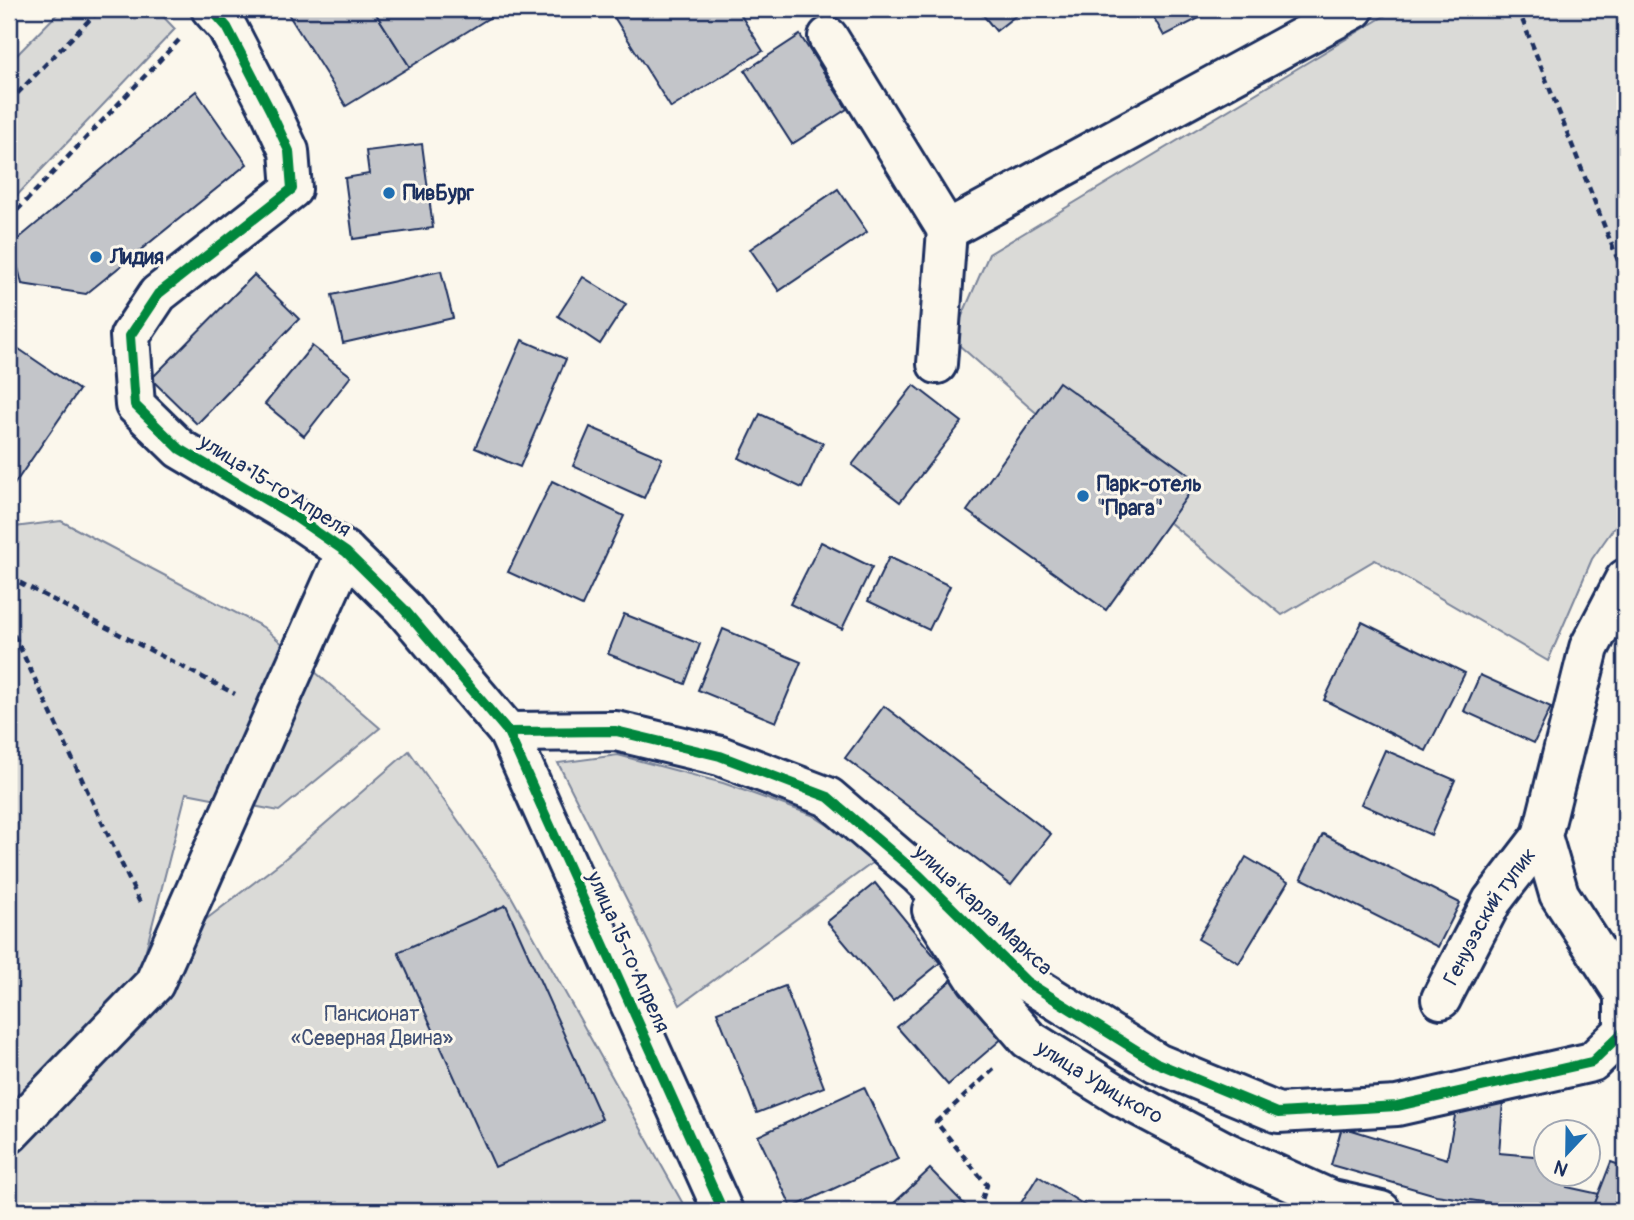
<svg xmlns="http://www.w3.org/2000/svg" width="1634" height="1220" font-family="Pangolin,sans-serif">
<style>
.green{fill:#dadad7;stroke:#7a849a;stroke-width:2}
.building{fill:#c3c5c9;stroke:#1b2f5e;stroke-width:2}
.lines{fill:none;stroke-linecap:round;stroke-linejoin:round}
.minor-casing{stroke:#1b2f5e;stroke-width:44}
.path{stroke:#1b2f5e;stroke-width:4.5;stroke-dasharray:7 5;stroke-linecap:butt}
.minor{stroke:#fbf7ec;stroke-width:38}
.cycleway-casing{stroke:#fbf7ec;stroke-width:15}
.cycleway{stroke:#00873e;stroke-width:10}
.poi-dot{fill:#1f6fb2;stroke:#fbf7ec;stroke-width:2.5}
.labels{text-anchor:middle;dominant-baseline:central;stroke-width:6;stroke-linejoin:round;paint-order:stroke}
.poi-label{font-size:21px;font-weight:bold;fill:#1b2f5e;stroke:#fbf7ec;text-anchor:start}
.street-label{font-size:21px;fill:#1b2f5e;stroke:#fbf7ec}
.park-label{font-size:21px;fill:#415176;stroke:#fbf7ec}
</style>
<rect width="100%" height="100%" fill="#fbf7ec"/>
<filter id="ink" filterUnits="userSpaceOnUse"><feTurbulence type="fractalNoise" baseFrequency=".0143" numOctaves="2"/><feDisplacementMap in="SourceGraphic" scale="14" xChannelSelector="R" yChannelSelector="G"/><feConvolveMatrix kernelMatrix="1 2 1 2 8 2 1 2 1" color-interpolation-filters="sRGB"/></filter>
<g filter="url(#ink)">
<g class="green">
<path d="M 62,9 L 156,9 L 175,29 L 9,204 L 9,63 Z"/>
<path d="M 1396,9 L 1625,9 L 1625,512 L 1592,559 L 1548,661 L 1375,560 L 1282,615 L 1028,406 L 952,339 L 989,254 Z"/>
<path d="M 61,521 L 263,627 L 380,728 L 279,811 L 186,793 L 141,969 L 281,862 L 409,751 L 510,894 L 687,1211 L 9,1211 L 9,544 L 15,527 Z"/>
<path d="M 618,755 L 723,783 L 812,815 L 879,858 L 680,1005 L 558,763 Z"/>
</g>
<g class="building">
<path d="M 285,9 L 373,9 L 410,67 L 346,106 Z"/>
<path d="M 373,9 L 487,9 L 492,16 L 410,67 Z"/>
<path d="M 609,9 L 737,9 L 763,51 L 671,108 Z"/>
<path d="M 978,9 L 1024,9 L 996,31 Z"/>
<path d="M 1149,9 L 1217,9 L 1164,36 Z"/>
<path d="M 800,35 L 847,109 L 792,144 L 745,71 Z"/>
<path d="M 196,91 L 247,164 L 86,294 L 22,284 L 12,244 Z"/>
<path d="M 422,144 L 433,228 L 353,239 L 345,178 L 369,174 L 366,151 Z"/>
<path d="M 838,189 L 867,232 L 779,291 L 750,249 Z"/>
<path d="M 441,271 L 453,318 L 343,343 L 332,295 Z"/>
<path d="M 254,275 L 299,319 L 197,424 L 151,379 Z"/>
<path d="M 583,277 L 626,304 L 600,344 L 558,316 Z"/>
<path d="M 522,340 L 566,359 L 520,467 L 475,448 Z"/>
<path d="M 312,346 L 351,376 L 304,436 L 265,404 Z"/>
<path d="M 16,347 L 79,390 L 9,492 L 9,357 Z"/>
<path d="M 1059,382 L 1198,481 L 1106,610 L 967,511 Z"/>
<path d="M 914,385 L 962,422 L 900,502 L 852,465 Z"/>
<path d="M 760,414 L 823,443 L 802,488 L 739,458 Z"/>
<path d="M 590,427 L 662,458 L 644,498 L 573,466 Z"/>
<path d="M 552,481 L 624,516 L 582,606 L 508,572 Z"/>
<path d="M 821,542 L 872,567 L 842,629 L 790,604 Z"/>
<path d="M 889,557 L 950,586 L 929,630 L 868,601 Z"/>
<path d="M 624,614 L 700,644 L 685,684 L 608,654 Z"/>
<path d="M 1362,622 L 1465,673 L 1426,751 L 1324,700 Z"/>
<path d="M 723,629 L 801,662 L 776,722 L 698,690 Z"/>
<path d="M 1480,675 L 1551,707 L 1534,743 L 1464,711 Z"/>
<path d="M 884,706 L 1051,834 L 1011,885 L 845,758 Z"/>
<path d="M 1385,750 L 1455,780 L 1431,835 L 1361,804 Z"/>
<path d="M 1323,834 L 1460,903 L 1438,947 L 1301,878 Z"/>
<path d="M 1246,857 L 1288,882 L 1239,963 L 1198,939 Z"/>
<path d="M 875,883 L 940,963 L 893,1001 L 827,922 Z"/>
<path d="M 506,905 L 602,1119 L 495,1167 L 398,952 Z"/>
<path d="M 953,979 L 1004,1037 L 948,1085 L 897,1027 Z"/>
<path d="M 785,986 L 824,1087 L 757,1113 L 717,1012 Z"/>
<path d="M 864,1087 L 898,1159 L 792,1208 L 758,1136 Z"/>
<path d="M 1504,1089 L 1499,1153 L 1546,1157 L 1546,1174 L 1571,1174 L 1567,1187 L 1599,1194 L 1592,1211 L 1544,1211 L 1436,1195 L 1331,1165 L 1342,1127 L 1447,1159 L 1459,1094 Z"/>
<path d="M 1611,1162 L 1625,1167 L 1625,1211 L 1592,1211 Z"/>
<path d="M 930,1169 L 966,1206 L 961,1211 L 896,1211 L 891,1206 Z"/>
<path d="M 1038,1176 L 1094,1211 L 1016,1211 Z"/>
<path d="M 1290,1206 L 1311,1211 L 1289,1211 Z"/>
</g>
<g class="lines">
<g class="minor-casing">
<g id="minor">
<path d="M 211,9 L 227,27 L 270,110 L 289,151 L 292,189 L 158,294 L 130,336 L 135,405 L 180,449 L 295,517 L 346,552 L 403,608 L 508,732 L 723,1211"/>
<path d="M 828,37 L 947,230 L 1354,9"/>
<path d="M 937,364 L 947,230"/>
<path d="M 508,732 L 616,731 L 720,756 L 828,797 L 919,875 L 1027,982 L 1157,1063 L 1278,1113 L 1397,1106 L 1592,1062 L 1625,1030"/>
<path id="s1" d="M 932,910 L 976,979 L 1028,1039 L 1120,1096 L 1226,1152 L 1332,1200 L 1381,1211"/>
<path id="s2" d="M 1441,999 L 1492,901 L 1542,836"/>
<path d="M 1624,1029 L 1624,994 L 1559,894 L 1542,836 L 1589,648 L 1625,579"/>
<path d="M 9,1134 L 154,984 L 346,552"/>
</g>
</g>
<g class="path">
<path d="M 1518,9 L 1625,278"/>
<path d="M 9,102 L 100,9"/>
<path d="M 9,219 L 179,40"/>
<path d="M 9,577 L 235,694"/>
<path d="M 9,624 L 141,905"/>
<path d="M 978,1211 L 987,1185 L 936,1122 L 996,1067"/>
</g>
<use href="#minor" class="minor"/>
<g class="cycleway-casing">
<g id="cycleway">
<path d="M 211,9 L 227,27 L 270,110 L 289,151 L 292,189 L 158,294 L 130,336 L 135,405 L 180,449 L 295,517 L 346,552 L 403,608 L 508,732 L 723,1211"/>
<path d="M 508,732 L 616,731 L 720,756 L 828,797 L 919,875 L 1027,982 L 1157,1063 L 1278,1113 L 1397,1106 L 1592,1062 L 1625,1030"/>
</g>
</g>
<use href="#cycleway" class="cycleway"/>
</g>
</g>
<g class="poi-dot">
<circle cx="389" cy="193" r="7"/>
<circle cx="96" cy="257" r="7"/>
<circle cx="1083" cy="496" r="7"/>
</g>
<g class="labels">
<g class="poi-label">
<text x="403" y="193">ПивБург</text>
<text x="110" y="257">Лидия</text>
<text x="1097" y="484">Парк-отель<tspan x="1097" dy="24">"Прага"</tspan></text>
</g>
<g class="street-label">
<text transform="translate(275 486) rotate(32)">улица 15-го Апреля</text>
<text transform="translate(983 910) rotate(43)">улица Карла Маркса</text>
<text stroke="none"><textPath href="#s2" startOffset="96">Генуэзский тупик</textPath></text>
<text transform="translate(628 952) rotate(66)">улица 15-го Апреля</text>
<text stroke="none"><textPath href="#s1" startOffset="245">улица Урицкого</textPath></text>
</g>
<g class="park-label">
<text x="372" y="1014">Пансионат<tspan x="372" dy="24">«Северная Двина»</tspan></text>
</g>
</g>
<rect width="1634" height="1220" fill="none" stroke="#fbf7ec" stroke-width="35"/>
<rect x="18" y="18" width="1599" height="1185" fill="none" stroke="#1b2f5e" stroke-width="2.5" filter="url(#ink)"/>
<g transform="translate(1567 1153) rotate(202)"><circle r="33" fill="#fbf7ec" stroke="#a1a7b3" stroke-width="2"/>
<path d="M0-5L12 26L0 18L-12 26Z" fill="#1f6fb2"/>
<text y="-10" font-size="19" font-weight="bold" text-anchor="middle" fill="#1b2f5e">N</text>
</g>
</svg>
